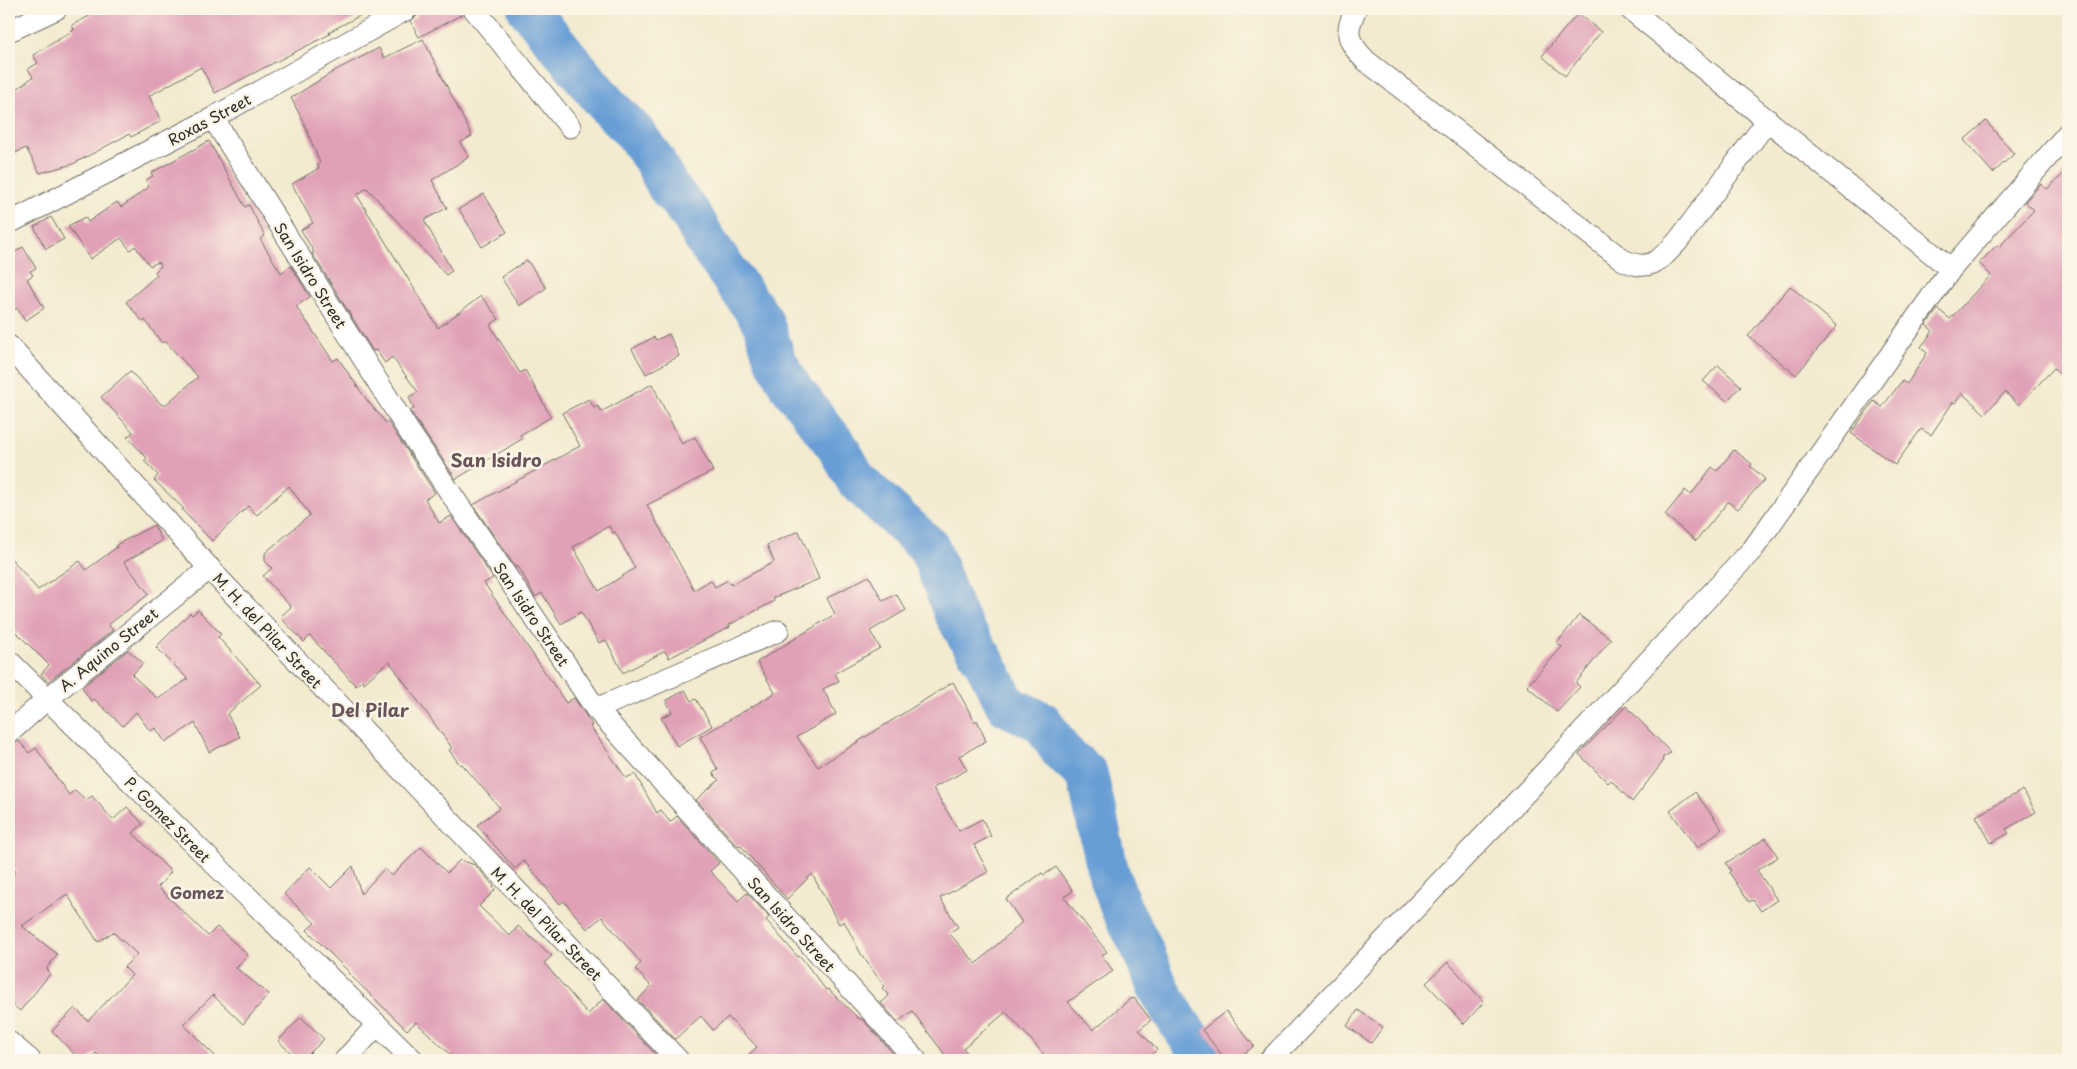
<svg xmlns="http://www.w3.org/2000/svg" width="2077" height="1069" font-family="'Playpen Sans',sans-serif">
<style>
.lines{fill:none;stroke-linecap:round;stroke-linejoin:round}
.river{stroke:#689ed5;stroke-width:42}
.building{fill:#e0a1b7;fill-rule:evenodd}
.minor-casing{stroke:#716e65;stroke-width:23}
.minor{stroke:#fff;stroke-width:21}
.labels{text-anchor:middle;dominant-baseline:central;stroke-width:5;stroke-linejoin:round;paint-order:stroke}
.street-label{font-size:15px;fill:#2b2b2b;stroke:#fcf5e5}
.neighbourhood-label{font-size:16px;font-weight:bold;fill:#6a545c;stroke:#fcf5e5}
.quarter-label{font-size:18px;font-weight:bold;fill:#6a545c;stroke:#fcf5e5}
</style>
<rect width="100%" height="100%" fill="#fcf5e5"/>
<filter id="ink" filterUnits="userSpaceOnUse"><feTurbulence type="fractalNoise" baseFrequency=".02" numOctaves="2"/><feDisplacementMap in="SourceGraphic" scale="10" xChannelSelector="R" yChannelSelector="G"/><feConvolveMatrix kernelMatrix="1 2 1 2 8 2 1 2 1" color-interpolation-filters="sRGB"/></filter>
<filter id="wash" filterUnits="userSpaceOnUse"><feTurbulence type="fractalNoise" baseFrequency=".0096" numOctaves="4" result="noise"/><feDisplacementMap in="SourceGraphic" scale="20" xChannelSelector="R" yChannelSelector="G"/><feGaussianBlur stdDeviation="1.12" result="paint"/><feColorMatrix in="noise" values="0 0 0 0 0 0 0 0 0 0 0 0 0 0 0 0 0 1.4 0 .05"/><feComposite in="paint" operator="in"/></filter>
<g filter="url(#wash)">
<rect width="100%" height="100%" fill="#f3ebd0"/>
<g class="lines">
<path class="river" d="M 528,9 L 608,106 L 634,132 L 654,160 L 668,187 L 692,216 L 707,243 L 762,320 L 775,359 L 790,386 L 839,449 L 857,481 L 929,547 L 954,612 L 967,635 L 983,659 L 1007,706 L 1042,722 L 1061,751 L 1087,774 L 1108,871 L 1121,908 L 1141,946 L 1158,988 L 1181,1026 L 1206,1060"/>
</g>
<g id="blocks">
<g class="building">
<path d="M 103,9 L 372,9 L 329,32 L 330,34 L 215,93 L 201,67 L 149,96 L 161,121 L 131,137 L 129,134 L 73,164 L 40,173 L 26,148 L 9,156 L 9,95 L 33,77 L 28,69 L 38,63 L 33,55 L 74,30 L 72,25 Z"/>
<path d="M 419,9 L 462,9 L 463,14 L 419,37 L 410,21 L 417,16 Z"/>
<path d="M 1578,13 L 1601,32 L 1565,76 L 1542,56 Z"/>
<path d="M 423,39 L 472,136 L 460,143 L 469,157 L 432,180 L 447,208 L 424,220 L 452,271 L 446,275 L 367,188 L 357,195 L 438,328 L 481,296 L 499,319 L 490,325 L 520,373 L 525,370 L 551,417 L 520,435 L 522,439 L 456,479 L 410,411 L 414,409 L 409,397 L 418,392 L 392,357 L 385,363 L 376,350 L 373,351 L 312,253 L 314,252 L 301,230 L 313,223 L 292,184 L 319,168 L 317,165 L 320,163 L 303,121 L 291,98 L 336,70 L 379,48 L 384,58 Z"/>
<path d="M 1986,121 L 2014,154 L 1993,173 L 1964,140 Z"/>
<path d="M 209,141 L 245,207 L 249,205 L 265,236 L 260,239 L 281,273 L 291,266 L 310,297 L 296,306 L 333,361 L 338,358 L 366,399 L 386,423 L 388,422 L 435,493 L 425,499 L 439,523 L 451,516 L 493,578 L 484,583 L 566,703 L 574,698 L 592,725 L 590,726 L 626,778 L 635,774 L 657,813 L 661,810 L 670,822 L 677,816 L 719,863 L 710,871 L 738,901 L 747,893 L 769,917 L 766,920 L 798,957 L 800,956 L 826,990 L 828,989 L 858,1018 L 863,1020 L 899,1060 L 743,1060 L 757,1047 L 728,1017 L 713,1030 L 701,1016 L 675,1039 L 638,1000 L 651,986 L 635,969 L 641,963 L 602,917 L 587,929 L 564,901 L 560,904 L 524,861 L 515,869 L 477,825 L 500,808 L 462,764 L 460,765 L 449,750 L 452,748 L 389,661 L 364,683 L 362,680 L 356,686 L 310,636 L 304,642 L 280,617 L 291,607 L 263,576 L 272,568 L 265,561 L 265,553 L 310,515 L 289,486 L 257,515 L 248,506 L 212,541 L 182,510 L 184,509 L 154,480 L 158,475 L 144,461 L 147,458 L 127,437 L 133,432 L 101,397 L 130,371 L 162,405 L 165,405 L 198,377 L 165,341 L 162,343 L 145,320 L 143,322 L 126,302 L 157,275 L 155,272 L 161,266 L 158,262 L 150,266 L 135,246 L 130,250 L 121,238 L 90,259 L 68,226 L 85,217 L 88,222 L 117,202 L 121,207 L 149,187 L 146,180 L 153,176 L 151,173 Z"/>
<path d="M 2068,170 L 2068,383 L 2054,368 L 2019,405 L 2005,392 L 1985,414 L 1962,393 L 1955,403 L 1953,402 L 1931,435 L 1921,429 L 1895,465 L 1851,433 L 1874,401 L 1882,407 L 1902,381 L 1907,384 L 1927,353 L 1921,347 L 1933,331 L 1926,325 L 1938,309 L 1950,319 L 1991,275 L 1979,263 L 1997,245 L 1999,247 L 2034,210 L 2025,202 L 2041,184 L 2047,189 Z"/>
<path d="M 484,194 L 507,232 L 482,247 L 459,209 Z"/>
<path d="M 51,217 L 64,239 L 46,249 L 34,227 Z"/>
<path d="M 23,247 L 36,268 L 30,271 L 33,275 L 27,279 L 44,308 L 25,321 L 17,308 L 9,313 L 9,248 L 12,254 Z"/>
<path d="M 527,260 L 546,288 L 519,306 L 501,277 Z"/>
<path d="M 1790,286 L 1837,326 L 1796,375 L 1748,336 Z"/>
<path d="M 669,334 L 679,356 L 646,374 L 632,349 L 654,337 L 656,340 Z"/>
<path d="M 1718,365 L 1741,386 L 1727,401 L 1703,381 Z"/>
<path d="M 652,384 L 682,444 L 695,437 L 713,471 L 647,505 L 694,590 L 711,580 L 715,587 L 728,580 L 731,585 L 774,562 L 767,545 L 799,531 L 819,579 L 773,598 L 774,601 L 729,625 L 730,627 L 669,658 L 665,651 L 623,673 L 606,640 L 599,643 L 581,612 L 561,624 L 542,593 L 535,597 L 518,566 L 516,568 L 473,505 L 580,446 L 562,413 L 589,399 L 594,408 L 598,406 L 601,412 ZM 609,526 L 613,533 L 615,532 L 635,568 L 599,591 L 573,547 Z"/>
<path d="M 1734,450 L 1752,464 L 1750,466 L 1765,479 L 1738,509 L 1728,502 L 1696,541 L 1665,515 L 1685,490 L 1691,495 L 1712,467 L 1717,471 Z"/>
<path d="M 154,525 L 162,541 L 124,562 L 149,594 L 108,625 L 113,630 L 48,682 L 41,674 L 49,665 L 9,625 L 9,556 L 38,590 L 80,561 L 86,570 L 117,547 L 116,545 Z"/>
<path d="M 869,576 L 883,601 L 896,594 L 906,610 L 870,631 L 880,648 L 835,673 L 839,681 L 823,689 L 836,714 L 797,737 L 818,767 L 953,682 L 975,722 L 977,720 L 986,741 L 959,756 L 967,770 L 933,788 L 959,831 L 982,819 L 991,836 L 974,845 L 988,872 L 940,898 L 958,927 L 949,933 L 976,964 L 1022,922 L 1006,899 L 1042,873 L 1044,875 L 1056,867 L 1073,891 L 1064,897 L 1107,952 L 1102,955 L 1113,971 L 1068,1002 L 1093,1030 L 1131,998 L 1133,999 L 1134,998 L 1151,1020 L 1139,1030 L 1157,1050 L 1145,1060 L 1049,1060 L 1006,1012 L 963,1048 L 974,1060 L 949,1060 L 912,1011 L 898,1022 L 881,1003 L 889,996 L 882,988 L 884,986 L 861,954 L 844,921 L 839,924 L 812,874 L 787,899 L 740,845 L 738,846 L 696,800 L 719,780 L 712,773 L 718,770 L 700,737 L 775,693 L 757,662 L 835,614 L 827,598 Z"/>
<path d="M 198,610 L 221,634 L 218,637 L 261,685 L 227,714 L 240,737 L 209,752 L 195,723 L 165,742 L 156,728 L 150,731 L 136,712 L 123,726 L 94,699 L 91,701 L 82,687 L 128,650 L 143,663 L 132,675 L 158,699 L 188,679 L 156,647 L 190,613 L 192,615 Z"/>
<path d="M 1579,615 L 1611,639 L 1576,683 L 1580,687 L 1557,712 L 1527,686 L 1562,647 L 1557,643 Z"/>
<path d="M 685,690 L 691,701 L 696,699 L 712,726 L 677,746 L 661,718 L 672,712 L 666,701 Z"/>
<path d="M 1626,706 L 1671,753 L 1663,757 L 1662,763 L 1632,802 L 1611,780 L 1608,783 L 1579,754 Z"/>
<path d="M 19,741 L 29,753 L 36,748 L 69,795 L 75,790 L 86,800 L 92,796 L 113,820 L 127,807 L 143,824 L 133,833 L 171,872 L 158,887 L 208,936 L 217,927 L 248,955 L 236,968 L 269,994 L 243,1024 L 213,995 L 183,1024 L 219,1060 L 104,1060 L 96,1053 L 88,1060 L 80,1060 L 52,1031 L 75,1008 L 88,1021 L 132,975 L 124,967 L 137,954 L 113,932 L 98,942 L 67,894 L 22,926 L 57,954 L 47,968 L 50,974 L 20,1011 L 9,1001 L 9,880 L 16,872 L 9,861 L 9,745 Z"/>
<path d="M 2023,790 L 2036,812 L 2006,829 L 2009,833 L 1991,843 L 1976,816 Z"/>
<path d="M 1695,792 L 1722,829 L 1697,848 L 1670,811 Z"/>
<path d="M 1766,838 L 1778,857 L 1757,870 L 1777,900 L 1761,911 L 1753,900 L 1749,902 L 1729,872 L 1731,871 L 1726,863 Z"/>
<path d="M 421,847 L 447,873 L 460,860 L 475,865 L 494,886 L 493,887 L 495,890 L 479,906 L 510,936 L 518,926 L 552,956 L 544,963 L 588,1014 L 603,999 L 656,1055 L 650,1060 L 456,1060 L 416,1022 L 407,1030 L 348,973 L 349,972 L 307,930 L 315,923 L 284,894 L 310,867 L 331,888 L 353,866 L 361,894 L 384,869 L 392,876 Z"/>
<path d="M 1448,962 L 1484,1002 L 1464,1024 L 1426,983 Z"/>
<path d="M 1358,1010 L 1383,1027 L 1371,1043 L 1347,1026 Z"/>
<path d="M 1226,1011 L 1254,1046 L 1236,1060 L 1226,1060 L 1202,1030 Z"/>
<path d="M 301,1017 L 324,1039 L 303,1060 L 299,1060 L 278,1041 Z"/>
</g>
</g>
</g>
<g filter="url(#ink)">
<use href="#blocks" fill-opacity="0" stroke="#716e65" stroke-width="1"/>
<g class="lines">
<g class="minor-casing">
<g id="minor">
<path d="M 474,9 L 570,127"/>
<path d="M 1356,9 C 1344,34 1347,40 1365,60 L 1623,260 C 1650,273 1660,260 1678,241 L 1768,120"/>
<path d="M 1630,9 L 1951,269"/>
<path d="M 9,31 L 56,9"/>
<path d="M 213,118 L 406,427 L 596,709 L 916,1060"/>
<path d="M 9,223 L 213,118 L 407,9"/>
<path d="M 9,346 L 221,581 L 678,1060"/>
<path d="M 9,661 L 413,1060"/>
<path d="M 596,709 L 778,631"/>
<path d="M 9,733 L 47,699 L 210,568"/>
<path d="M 9,1042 L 30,1060"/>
<path d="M 345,1060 L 377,1025"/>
<path d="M 1270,1060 L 1532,786 L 1753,549 L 1951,269 L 2068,133"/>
</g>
</g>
<use href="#minor" class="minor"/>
</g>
</g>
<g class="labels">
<g class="street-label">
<text transform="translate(209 119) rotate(-28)">Roxas Street</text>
<text transform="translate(311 275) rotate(58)">San Isidro Street</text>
<text transform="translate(532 614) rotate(56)">San Isidro Street</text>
<text transform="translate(268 630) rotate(47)">M. H. del Pilar Street</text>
<text transform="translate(108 649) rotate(-39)">A. Aquino Street</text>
<text transform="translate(168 819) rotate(45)">P. Gomez Street</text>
<text transform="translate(547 923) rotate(46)">M. H. del Pilar Street</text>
<text transform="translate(792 924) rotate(48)">San Isidro Street</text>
</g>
<g class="neighbourhood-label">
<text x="197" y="892">Gomez</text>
</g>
<g class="quarter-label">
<text x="496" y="459">San Isidro</text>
<text x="370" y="709">Del Pilar</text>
</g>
</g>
<rect width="2077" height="1069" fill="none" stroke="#fcf5e5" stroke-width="30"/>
</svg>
